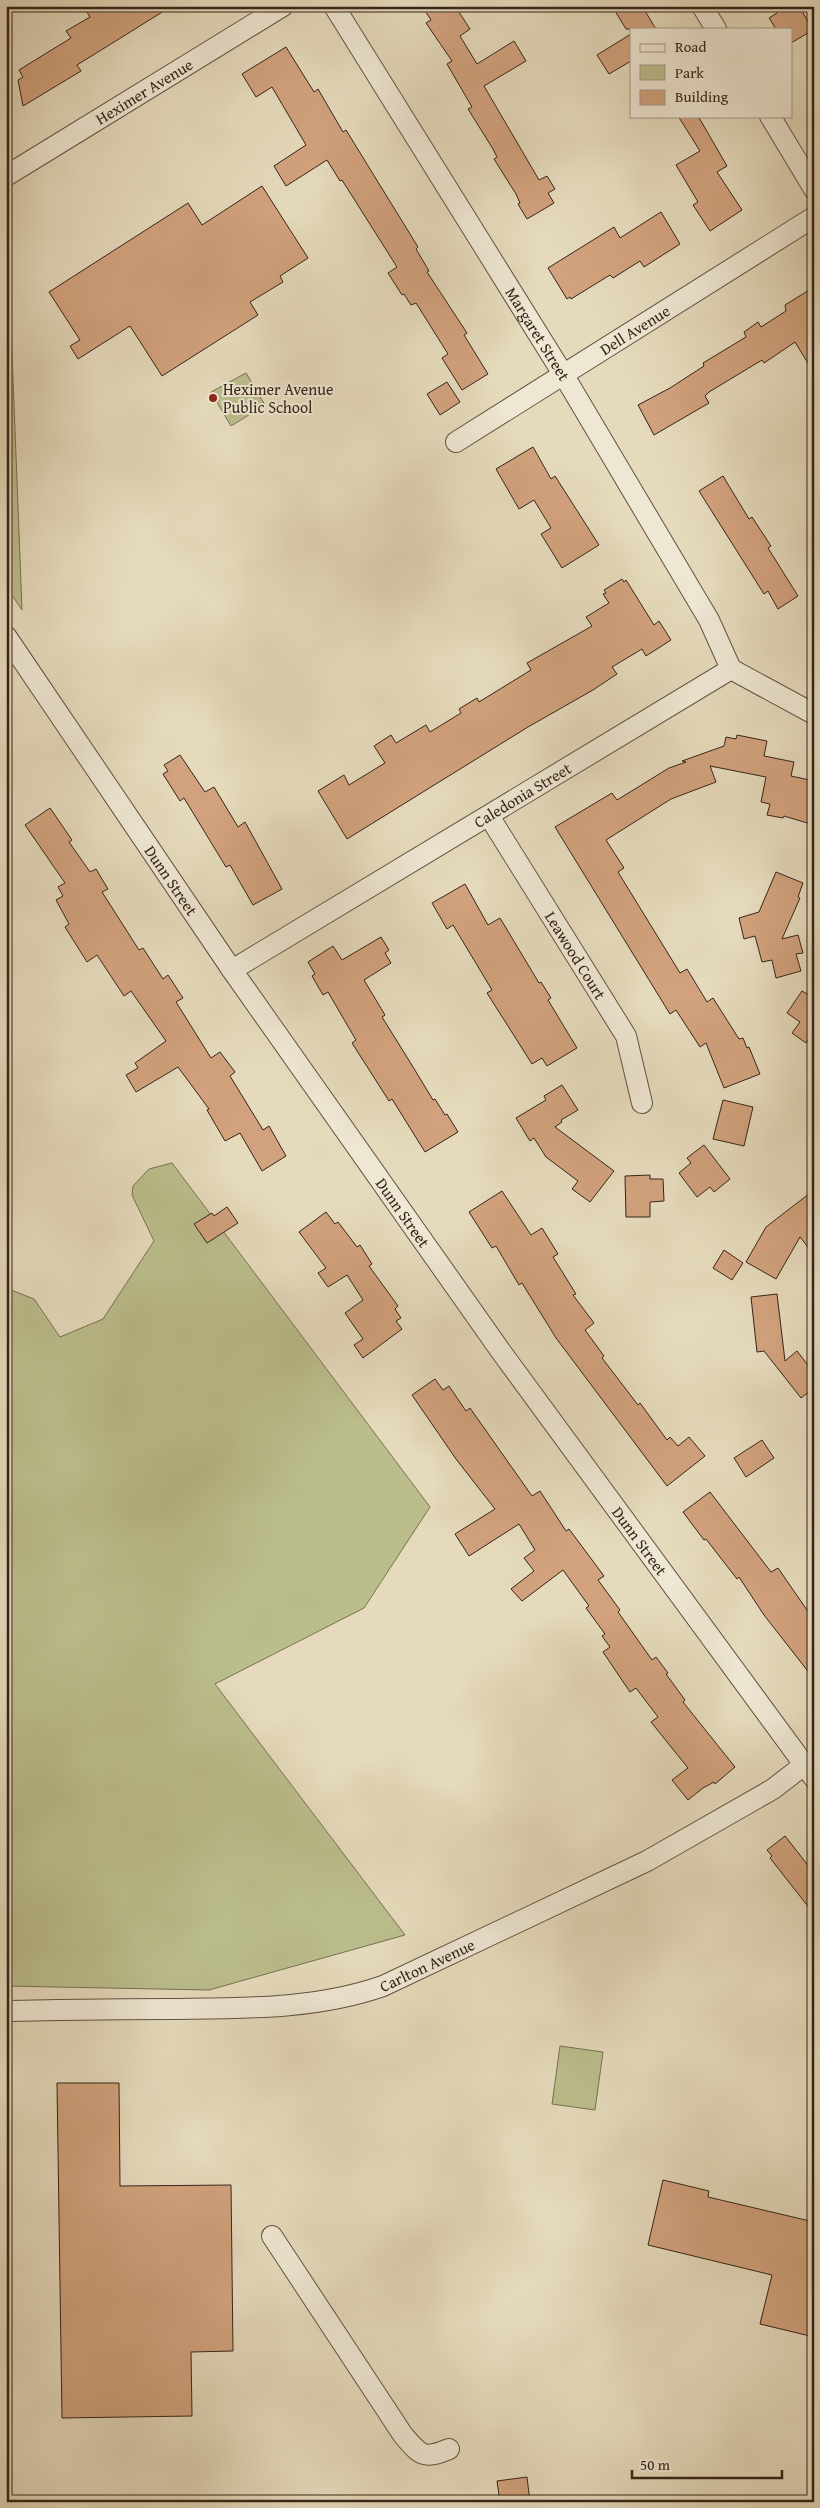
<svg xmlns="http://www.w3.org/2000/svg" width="820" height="2508" font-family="'Gentium Book Plus',serif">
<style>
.green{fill:#bbbd8c;stroke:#787052}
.building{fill:#d1a27d;stroke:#362419}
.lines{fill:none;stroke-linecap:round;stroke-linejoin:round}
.minor-casing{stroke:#625242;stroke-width:22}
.minor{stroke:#eee7d3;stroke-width:20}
.poi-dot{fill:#8f2418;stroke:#eee7d3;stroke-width:2}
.labels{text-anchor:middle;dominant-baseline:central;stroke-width:4;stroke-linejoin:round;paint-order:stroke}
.street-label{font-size:16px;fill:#362419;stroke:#eee7d3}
.poi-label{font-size:16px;fill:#362419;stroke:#eee7d3;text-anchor:start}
</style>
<rect width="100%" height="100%" fill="#e5dabc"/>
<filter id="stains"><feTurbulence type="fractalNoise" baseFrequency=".004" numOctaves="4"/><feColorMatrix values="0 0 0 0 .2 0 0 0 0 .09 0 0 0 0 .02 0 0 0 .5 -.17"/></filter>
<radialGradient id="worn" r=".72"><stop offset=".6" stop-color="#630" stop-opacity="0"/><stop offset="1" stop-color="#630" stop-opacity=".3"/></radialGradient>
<g class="green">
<path d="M 6,197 L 22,610 L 6,586 Z"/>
<path d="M 246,373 L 265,405 L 231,426 L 211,392 Z"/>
<path d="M 172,1163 L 430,1507 L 364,1608 L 215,1684 L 405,1935 L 209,1990 L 6,1986 L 6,1288 L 34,1299 L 60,1337 L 103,1319 L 154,1241 L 132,1195 L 133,1186 L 149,1169 Z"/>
<path d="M 560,2046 L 603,2052 L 595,2110 L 552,2104 Z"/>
</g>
<g class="building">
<path d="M 83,6 L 172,6 L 77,65 L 81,71 L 23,106 L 18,80 L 23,77 L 19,70 L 71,38 L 66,31 L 90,17 Z"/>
<path d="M 422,6 L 455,6 L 470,29 L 460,36 L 477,64 L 514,41 L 526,61 L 484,86 L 539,180 L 547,176 L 555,189 L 548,193 L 554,203 L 527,219 L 518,204 L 520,203 L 516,194 L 494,159 L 497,157 L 493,149 L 468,109 L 472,107 L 447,64 L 452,61 L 426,23 L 431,20 Z"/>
<path d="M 612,6 L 642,6 L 656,29 L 626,29 Z"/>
<path d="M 773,6 L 799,6 L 813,30 L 791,43 L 791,29 L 776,29 L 769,18 L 777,13 Z"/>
<path d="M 631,34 L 631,61 L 609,74 L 597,55 Z"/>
<path d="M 286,47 L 314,92 L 318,89 L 343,132 L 346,130 L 418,247 L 416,249 L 429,271 L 427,272 L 467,333 L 464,335 L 488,374 L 462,390 L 442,358 L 448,354 L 416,303 L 411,305 L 404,294 L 402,295 L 388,273 L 397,267 L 342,180 L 340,181 L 327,160 L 286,186 L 274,166 L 306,145 L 272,87 L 256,97 L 242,74 Z"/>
<path d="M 678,116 L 698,116 L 727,166 L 717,172 L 742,210 L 710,231 L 693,205 L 698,202 L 676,165 L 700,151 Z"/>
<path d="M 262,186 L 308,258 L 280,276 L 283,282 L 250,302 L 258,315 L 162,376 L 130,326 L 78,359 L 70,346 L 80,340 L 49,292 L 188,203 L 202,225 Z"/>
<path d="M 661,212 L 680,244 L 644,267 L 640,261 L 613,278 L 610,275 L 571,299 L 570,297 L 567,299 L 548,268 L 614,227 L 620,238 Z"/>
<path d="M 814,287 L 814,373 L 795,342 L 764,363 L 762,360 L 709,392 L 705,396 L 709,403 L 654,435 L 638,405 L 670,388 L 704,366 L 703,363 L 746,337 L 744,332 L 758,322 L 761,327 L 786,311 L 785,305 Z"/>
<path d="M 447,382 L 460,402 L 440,415 L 427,394 Z"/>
<path d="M 533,447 L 551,479 L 555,476 L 599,545 L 562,568 L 541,534 L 551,528 L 534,500 L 519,509 L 496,469 Z"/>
<path d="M 723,476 L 749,519 L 752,517 L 771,546 L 768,548 L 798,596 L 778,609 L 768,591 L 764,594 L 699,491 Z"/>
<path d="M 622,579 L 624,582 L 626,580 L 654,625 L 659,621 L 671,640 L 646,656 L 642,649 L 612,667 L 617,674 L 593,690 L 528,727 L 347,839 L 318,791 L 344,775 L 349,785 L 385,763 L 374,746 L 391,735 L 396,743 L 426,725 L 430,732 L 461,713 L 459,709 L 477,698 L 479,702 L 531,670 L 527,663 L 592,626 L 586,617 L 609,603 L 603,594 L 606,593 L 604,590 Z"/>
<path d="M 737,735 L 767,741 L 764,756 L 794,762 L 791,776 L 814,781 L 814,825 L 784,816 L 783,818 L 767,815 L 770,804 L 761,802 L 766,777 L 710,766 L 716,782 L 671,799 L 606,840 L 624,868 L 618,872 L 680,973 L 687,969 L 707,1002 L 713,998 L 739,1039 L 743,1038 L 747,1048 L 749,1047 L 760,1074 L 724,1088 L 706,1043 L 700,1047 L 676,1010 L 670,1014 L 555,827 L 612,793 L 617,800 L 669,768 L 686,762 L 682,761 L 724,746 L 726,737 L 736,739 Z"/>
<path d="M 180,755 L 205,792 L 214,787 L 238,827 L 245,822 L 282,889 L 253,905 L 230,865 L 226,867 L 184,798 L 180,801 L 163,774 L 168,771 L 164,765 Z"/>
<path d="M 50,808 L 72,840 L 69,842 L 90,872 L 96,869 L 108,889 L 102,892 L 139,950 L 143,948 L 163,979 L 168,975 L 183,998 L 176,1002 L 211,1058 L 220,1052 L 235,1072 L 230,1076 L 263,1130 L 269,1126 L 286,1156 L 262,1171 L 240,1133 L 225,1141 L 207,1110 L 209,1109 L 178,1067 L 136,1092 L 126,1075 L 138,1068 L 135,1063 L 166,1041 L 131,991 L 124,996 L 97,955 L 87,962 L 65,927 L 69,924 L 56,900 L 63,896 L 58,887 L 65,883 L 25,825 Z"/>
<path d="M 776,872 L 803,883 L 798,897 L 800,898 L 782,939 L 798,935 L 803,953 L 796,954 L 801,971 L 776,978 L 772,960 L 762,962 L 755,936 L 744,939 L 739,918 L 759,912 Z"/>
<path d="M 465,884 L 488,925 L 500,918 L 539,983 L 541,982 L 551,998 L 548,1000 L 577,1048 L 547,1066 L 542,1058 L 532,1064 L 487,993 L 492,990 L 453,925 L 447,929 L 432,903 Z"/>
<path d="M 381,937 L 389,950 L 385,953 L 391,963 L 364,980 L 385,1015 L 382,1017 L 410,1062 L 433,1100 L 435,1099 L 445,1115 L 447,1114 L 458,1132 L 425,1152 L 392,1099 L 389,1101 L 366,1065 L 352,1043 L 356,1040 L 328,992 L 323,995 L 312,976 L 315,974 L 308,962 L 333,946 L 342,960 Z"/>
<path d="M 802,991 L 814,998 L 814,1031 L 806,1043 L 792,1033 L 800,1022 L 787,1013 Z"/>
<path d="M 562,1085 L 578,1110 L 561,1120 L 562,1122 L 555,1127 L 614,1171 L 590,1202 L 572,1189 L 578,1181 L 546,1157 L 534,1138 L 530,1141 L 516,1118 L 546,1100 L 544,1096 Z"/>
<path d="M 723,1100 L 753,1107 L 744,1146 L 713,1139 Z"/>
<path d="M 704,1145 L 730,1179 L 714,1192 L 710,1187 L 697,1197 L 679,1173 L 691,1163 L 687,1158 Z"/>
<path d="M 650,1175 L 650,1179 L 663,1179 L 664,1201 L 650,1202 L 650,1217 L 626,1217 L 625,1176 Z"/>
<path d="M 814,1190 L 814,1255 L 800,1237 L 776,1279 L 746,1262 L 766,1227 Z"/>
<path d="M 502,1191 L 531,1235 L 542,1228 L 558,1254 L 553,1257 L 576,1294 L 573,1295 L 594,1323 L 585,1330 L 604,1356 L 602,1358 L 638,1405 L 640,1403 L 667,1440 L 670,1437 L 678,1446 L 689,1437 L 705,1456 L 667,1486 L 556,1338 L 522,1283 L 519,1285 L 496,1246 L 492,1248 L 469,1212 Z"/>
<path d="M 227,1207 L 238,1223 L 207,1243 L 194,1224 L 212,1213 L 214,1216 Z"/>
<path d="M 326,1212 L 335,1224 L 338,1222 L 357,1247 L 360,1245 L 372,1264 L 369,1266 L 398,1306 L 395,1309 L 401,1318 L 396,1321 L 402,1329 L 363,1358 L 354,1345 L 363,1339 L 345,1313 L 363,1300 L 347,1275 L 328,1287 L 318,1273 L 326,1268 L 299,1232 Z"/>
<path d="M 724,1250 L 743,1263 L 732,1280 L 713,1268 Z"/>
<path d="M 777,1294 L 785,1361 L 797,1351 L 814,1373 L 814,1388 L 801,1398 L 764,1351 L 757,1352 L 751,1297 Z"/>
<path d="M 435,1379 L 443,1390 L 449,1386 L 466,1411 L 470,1408 L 532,1496 L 540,1491 L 566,1531 L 569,1529 L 604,1576 L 598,1580 L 620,1610 L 618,1612 L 652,1660 L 656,1657 L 668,1673 L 666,1674 L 685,1700 L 683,1702 L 735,1767 L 715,1784 L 714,1782 L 703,1788 L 688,1800 L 672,1780 L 688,1768 L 651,1722 L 658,1717 L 636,1688 L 630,1692 L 603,1652 L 610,1647 L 602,1636 L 605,1634 L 586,1608 L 589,1606 L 563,1570 L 522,1601 L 511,1589 L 534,1571 L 524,1558 L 535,1550 L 519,1524 L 469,1556 L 455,1534 L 495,1509 L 456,1459 L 412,1395 Z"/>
<path d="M 762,1440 L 774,1458 L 746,1477 L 734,1458 Z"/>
<path d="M 710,1492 L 771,1572 L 778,1568 L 807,1610 L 814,1605 L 814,1679 L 764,1615 L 739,1577 L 737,1579 L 706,1539 L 704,1540 L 683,1512 Z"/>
<path d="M 785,1836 L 814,1873 L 814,1914 L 770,1858 L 772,1856 L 767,1850 Z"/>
<path d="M 57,2083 L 119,2083 L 120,2186 L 231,2185 L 233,2351 L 191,2352 L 192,2416 L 62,2418 Z"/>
<path d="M 663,2180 L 709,2191 L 708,2197 L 814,2222 L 814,2337 L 760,2324 L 772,2275 L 648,2245 Z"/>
<path d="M 527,2477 L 530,2502 L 500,2502 L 497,2481 Z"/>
</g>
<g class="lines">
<g class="minor-casing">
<g id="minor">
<path id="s1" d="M 334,6 L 563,374 L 709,620 L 731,669"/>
<path d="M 702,6 L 716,29"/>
<path d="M 770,116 L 814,189"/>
<path id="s2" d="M 6,176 L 283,6"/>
<path id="s3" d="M 456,442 L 814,217"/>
<path id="s4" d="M 6,636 L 232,970 L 502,1353 L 814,1778"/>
<path d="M 731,669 L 814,714"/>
<path id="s5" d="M 489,816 L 626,1036 L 642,1103"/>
<path id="s6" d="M 232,970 L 731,669"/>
<path id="s7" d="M 6,2011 C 61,2010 115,2009 169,2009 C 242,2008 314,2010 383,1986 L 647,1861 L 773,1789 L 804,1765"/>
<path d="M 272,2236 L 403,2435 C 420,2455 423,2460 449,2449"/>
</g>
</g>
<use href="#minor" class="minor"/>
</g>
<circle class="poi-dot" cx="213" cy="398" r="5"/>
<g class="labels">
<g class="street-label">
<text stroke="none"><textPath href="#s2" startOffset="162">Heximer Avenue</textPath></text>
<text stroke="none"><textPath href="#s3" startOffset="211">Dell Avenue</textPath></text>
<text stroke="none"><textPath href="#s1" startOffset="386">Margaret Street</textPath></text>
<text stroke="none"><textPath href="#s6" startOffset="339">Caledonia Street</textPath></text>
<text stroke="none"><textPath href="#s4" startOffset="295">Dunn Street</textPath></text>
<text stroke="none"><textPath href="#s5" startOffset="164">Leawood Court</textPath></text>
<text stroke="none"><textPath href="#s4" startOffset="700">Dunn Street</textPath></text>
<text stroke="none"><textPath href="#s4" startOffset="1105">Dunn Street</textPath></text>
<text stroke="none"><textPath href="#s7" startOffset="428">Carlton Avenue</textPath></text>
</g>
<g class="poi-label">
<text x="223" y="389">Heximer Avenue<tspan x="223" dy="18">Public School</tspan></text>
</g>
</g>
<rect width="820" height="2508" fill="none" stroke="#e5dabc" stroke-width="25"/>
<rect x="8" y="8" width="805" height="2493" fill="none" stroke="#362419" stroke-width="2.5"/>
<rect x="12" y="12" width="795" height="2483" fill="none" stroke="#362419"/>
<rect x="630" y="28" width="162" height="90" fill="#eee7d3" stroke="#a49989"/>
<rect x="640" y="44" width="25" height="8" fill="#eee7d3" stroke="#a49989"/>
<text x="675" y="52" font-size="15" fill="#362419">Road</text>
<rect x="640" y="65" width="25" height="15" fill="#bbbd8c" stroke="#a49989"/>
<text x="675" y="78" font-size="15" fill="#362419">Park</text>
<rect x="640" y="90" width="25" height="15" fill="#d1a27d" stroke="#a49989"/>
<text x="675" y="102" font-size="15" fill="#362419">Building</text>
<path d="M632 2470v8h150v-8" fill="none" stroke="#362419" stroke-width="2.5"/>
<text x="640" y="2470" font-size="15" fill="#362419" stroke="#eee7d3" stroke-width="4" paint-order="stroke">50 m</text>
<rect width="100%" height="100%" filter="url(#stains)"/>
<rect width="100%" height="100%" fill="url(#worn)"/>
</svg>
